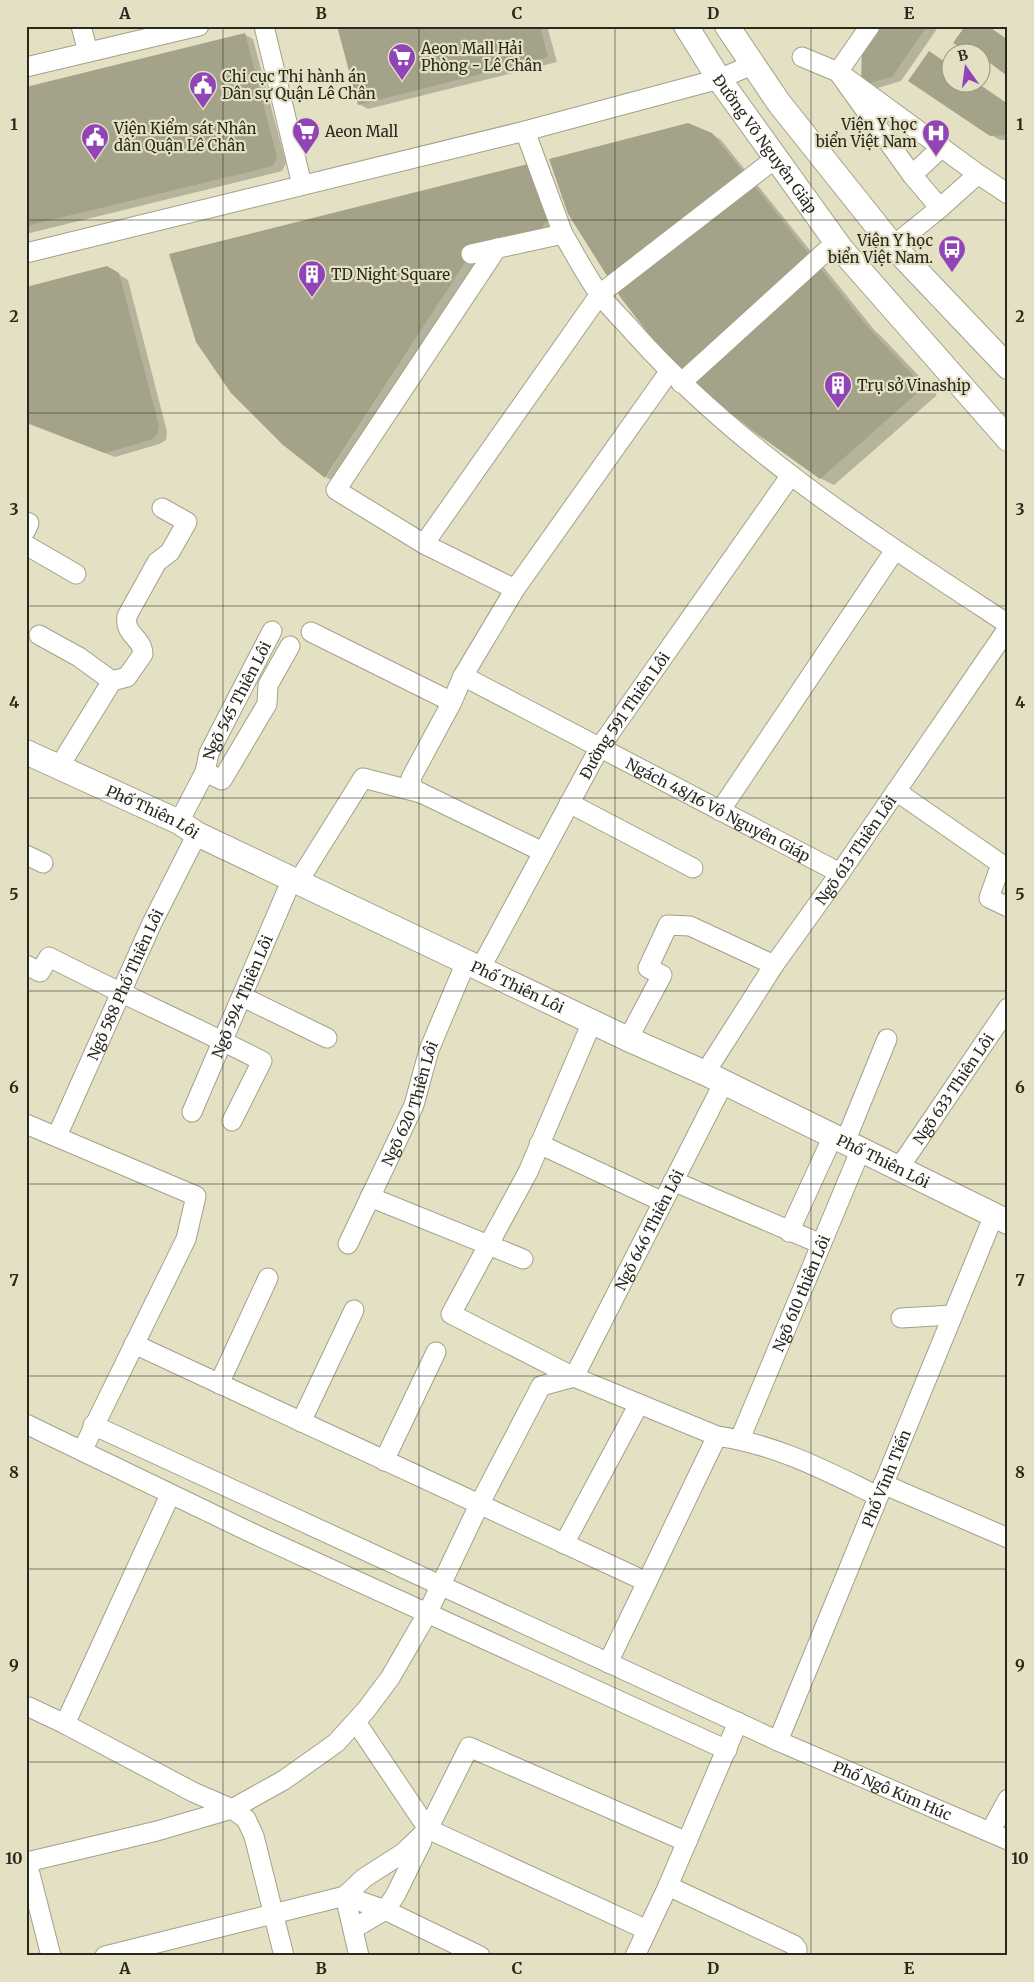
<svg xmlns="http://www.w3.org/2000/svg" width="1034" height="1982" font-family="Merriweather,serif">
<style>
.shadow{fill:#0003}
.building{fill:#a4a288}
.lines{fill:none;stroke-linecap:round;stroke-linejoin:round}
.minor-casing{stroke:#a3a187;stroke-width:21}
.major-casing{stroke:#a3a187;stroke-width:26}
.minor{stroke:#fff;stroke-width:19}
.major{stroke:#fff;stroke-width:24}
.grid{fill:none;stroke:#29281d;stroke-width:1;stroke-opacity:0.55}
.labels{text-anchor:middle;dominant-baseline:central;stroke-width:4.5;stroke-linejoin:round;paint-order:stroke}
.poi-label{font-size:15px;fill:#29281d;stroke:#e3e0c4;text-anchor:start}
.street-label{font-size:15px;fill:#29281d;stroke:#e3e0c4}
.neatline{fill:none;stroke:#29281d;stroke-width:2}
.grid-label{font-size:16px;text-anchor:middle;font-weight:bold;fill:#29281d}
</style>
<rect width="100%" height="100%" fill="#e3e0c4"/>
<g class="shadow">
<path d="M 339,26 L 547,26 L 557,62 L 368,109 L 359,104 Z"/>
<path d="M 877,26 L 939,26 L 901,81 L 871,90 L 862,84 Z"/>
<path d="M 244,34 L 253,39 L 286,163 L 282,171 L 26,234 L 26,88 Z"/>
<path d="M 1008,41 L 1008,74 L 983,57 L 982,59 L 982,52 L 960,52 L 963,48 Z"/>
<path d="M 952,82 L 1008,104 L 1008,140 L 1000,140 L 991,135 Z"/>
<path d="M 712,134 L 721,140 L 876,332 L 880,335 L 937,395 L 834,485 L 820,478 Z"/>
<path d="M 528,165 L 556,224 L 548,237 L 487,248 L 334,482 L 326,477 Z"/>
<path d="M 107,267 L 128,280 L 167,432 L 166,440 L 159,444 L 115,457 L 26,423 L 26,288 Z"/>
</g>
<g class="building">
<path d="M 337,26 L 540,26 L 548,57 L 358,105 Z"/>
<path d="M 875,26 L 927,26 L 892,77 L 861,85 L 862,47 Z"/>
<path d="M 965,26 L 988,26 L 1008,40 L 1008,72 L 1006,75 L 982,57 L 982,52 L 959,52 L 961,48 L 953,43 Z"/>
<path d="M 245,33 L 277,157 L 273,166 L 26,226 L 26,87 Z"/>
<path d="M 929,51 L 950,65 L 952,63 L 952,82 L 976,82 L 1008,104 L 1008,135 L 990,136 L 908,81 Z"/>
<path d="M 688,123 L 712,133 L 866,325 L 924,387 L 820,479 L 753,431 L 674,367 L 621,298 L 568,214 L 549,159 Z"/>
<path d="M 528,164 L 548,218 L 539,232 L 478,243 L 325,478 L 283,445 L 231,393 L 196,342 L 169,254 Z"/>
<path d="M 107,266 L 119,273 L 159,426 L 157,435 L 150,440 L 105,453 L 26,422 L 26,287 Z"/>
</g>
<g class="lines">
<g class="minor-casing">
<g id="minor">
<path d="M 81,26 L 88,52"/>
<path d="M 264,26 L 302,185"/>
<path d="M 870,26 L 838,72 L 912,175 L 940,208"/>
<path d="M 802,57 L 838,72 L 978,174"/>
<path d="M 26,67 L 199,26"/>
<path d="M 525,131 L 563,234"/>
<path d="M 912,175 L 942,147"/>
<path d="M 893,246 L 940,208 L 978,174 L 1008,194"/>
<path d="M 497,248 L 336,490 L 424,544 L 515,589"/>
<path d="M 26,253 L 525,131 L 719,79 L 752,65"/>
<path d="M 471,254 L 563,234 C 575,254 586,276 600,295 C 611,309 624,321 635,334 C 741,452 877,538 1008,624"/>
<path d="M 681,383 L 836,242"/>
<path d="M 26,522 L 29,523 L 26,530"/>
<path d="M 424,544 L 600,294 L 776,158"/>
<path d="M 26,545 L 76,574"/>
<path d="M 311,632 L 452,702"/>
<path d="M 39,635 L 79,657 L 112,681"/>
<path id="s1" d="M 463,676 L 840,873"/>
<path d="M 59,767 L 112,681 L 127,677 L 143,654 C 142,636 124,636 127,616 L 157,562 L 170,552 L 187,522 L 162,508"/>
<path d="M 205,772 L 222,780 L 267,704 L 268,685 L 290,646"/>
<path d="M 896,791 L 1001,864 L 989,898 L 1008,907"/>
<path d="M 569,803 L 693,868"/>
<path d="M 720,811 L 895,550"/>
<path id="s2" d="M 179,822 L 205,772 L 209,753 L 272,631"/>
<path d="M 543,852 L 417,791 L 412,786 L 411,778 L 452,702 L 463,676 L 515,589 L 669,372"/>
<path d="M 26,855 L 43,863"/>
<path d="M 298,882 L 363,778 L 421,793"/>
<path d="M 26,965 L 40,972 L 49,957 C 119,993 192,1025 262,1061 L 232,1121"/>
<path id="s3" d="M 480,969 L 600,747 L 791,475"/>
<path d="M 243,997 L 327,1038"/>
<path d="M 592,1022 L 528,1172 L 451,1314 L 574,1377 L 717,1436 C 778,1445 824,1470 878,1496"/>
<path d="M 628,1039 L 662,975 L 648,968 L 668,925 L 690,926 L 774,965"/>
<path id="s4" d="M 705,1073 L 774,965 L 840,873 L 1008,628"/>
<path id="s5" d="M 192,1112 L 292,879"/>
<path d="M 26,1124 L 196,1196 L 186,1239 L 82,1451"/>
<path id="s6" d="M 57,1136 L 152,923 L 197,834"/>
<path d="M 845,1142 L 887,1039"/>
<path d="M 539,1144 L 663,1202"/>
<path id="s7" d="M 899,1168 L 1008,1008"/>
<path d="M 673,1181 L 821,1244"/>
<path d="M 370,1197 L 523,1259"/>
<path d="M 789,1232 L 833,1136"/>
<path id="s8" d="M 348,1244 L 414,1105 L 429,1050 L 466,962"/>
<path d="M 901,1318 L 952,1315"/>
<path d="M 134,1344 L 647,1582"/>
<path d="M 219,1384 L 268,1278"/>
<path d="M 301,1422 L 354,1310"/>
<path d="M 26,1424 L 254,1534 L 727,1750"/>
<path id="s9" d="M 93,1425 L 778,1741 L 1008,1840"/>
<path id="s10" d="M 740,1439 L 861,1149"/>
<path d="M 384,1461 L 436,1352"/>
<path d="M 883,1484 L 1008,1538"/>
<path d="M 564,1544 L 639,1404"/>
<path d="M 608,1663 L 717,1436"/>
<path d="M 29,1707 L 65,1724 L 193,1792 L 232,1809 L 246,1819 L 254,1836 L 284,1956"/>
<path d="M 356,1722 L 428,1829 L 647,1930"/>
<path d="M 65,1724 L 170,1495"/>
<path id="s11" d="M 778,1741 L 994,1215"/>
<path d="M 990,1832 L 1008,1799"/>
<path d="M 668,1886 L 794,1945 L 797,1949 L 797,1956"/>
<path d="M 345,1896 L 385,1910 L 480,1956"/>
<path d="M 345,1896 L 359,1956"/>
<path d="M 353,1929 L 385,1910 L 395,1896 L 422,1841"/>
<path id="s12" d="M 51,1956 L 27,1862 L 157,1831 L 232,1809 L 284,1780 L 336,1743 L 366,1710 L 390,1678 L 427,1614 L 479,1505 L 541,1386 L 574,1377 L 724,1082"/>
<path d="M 105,1956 L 345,1896 L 364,1878 L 403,1853 L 428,1829 L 469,1747 L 687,1842"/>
<path d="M 635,1956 L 668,1886 L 738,1722"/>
</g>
</g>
<g class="major-casing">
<g id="major">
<path id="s13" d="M 686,26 L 719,79 L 842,250 L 1008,439"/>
<path d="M 727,26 L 779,103 L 893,246 L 1008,367"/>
<path id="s14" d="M 26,752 L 179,822 L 197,834 L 628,1039 L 705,1073 L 1008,1222"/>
</g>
</g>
<use href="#minor" class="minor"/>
<use href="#major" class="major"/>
</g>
<path class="grid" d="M 223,26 L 223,1956M 419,26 L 419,1956M 615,26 L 615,1956M 811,26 L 811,1956M 26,220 L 1008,220M 26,413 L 1008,413M 26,606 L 1008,606M 26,798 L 1008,798M 26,991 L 1008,991M 26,1184 L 1008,1184M 26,1376 L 1008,1376M 26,1569 L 1008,1569M 26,1762 L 1008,1762"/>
<defs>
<g id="supermarket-pin" transform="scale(1.4375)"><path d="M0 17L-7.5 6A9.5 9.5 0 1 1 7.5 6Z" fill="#9044b5" stroke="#e3e0c4"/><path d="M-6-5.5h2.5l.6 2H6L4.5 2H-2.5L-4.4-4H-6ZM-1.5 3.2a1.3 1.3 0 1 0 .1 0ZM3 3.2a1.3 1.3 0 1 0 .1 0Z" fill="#fff"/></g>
<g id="civic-pin" transform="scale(1.4375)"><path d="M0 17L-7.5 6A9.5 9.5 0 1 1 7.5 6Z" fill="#9044b5" stroke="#e3e0c4"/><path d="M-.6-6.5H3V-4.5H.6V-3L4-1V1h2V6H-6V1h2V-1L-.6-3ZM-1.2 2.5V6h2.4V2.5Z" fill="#fff"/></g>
<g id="hospital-pin" transform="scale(1.4375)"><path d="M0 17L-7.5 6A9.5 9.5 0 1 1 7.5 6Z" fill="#9044b5" stroke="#e3e0c4"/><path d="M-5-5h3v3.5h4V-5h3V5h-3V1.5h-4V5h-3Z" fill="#fff"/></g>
<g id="bus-pin" transform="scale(1.4375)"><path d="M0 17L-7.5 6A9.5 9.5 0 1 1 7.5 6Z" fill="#9044b5" stroke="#e3e0c4"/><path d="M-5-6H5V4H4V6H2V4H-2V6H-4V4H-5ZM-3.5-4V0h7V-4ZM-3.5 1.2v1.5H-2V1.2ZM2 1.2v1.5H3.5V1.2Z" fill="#fff"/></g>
<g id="building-pin" transform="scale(1.4375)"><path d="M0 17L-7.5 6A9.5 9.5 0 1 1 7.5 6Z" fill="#9044b5" stroke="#e3e0c4"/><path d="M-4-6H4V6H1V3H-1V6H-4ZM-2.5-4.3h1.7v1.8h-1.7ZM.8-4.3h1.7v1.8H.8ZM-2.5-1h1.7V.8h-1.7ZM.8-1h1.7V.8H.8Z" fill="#fff"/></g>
</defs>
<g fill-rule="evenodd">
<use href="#supermarket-pin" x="402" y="57"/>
<use href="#civic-pin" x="203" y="85"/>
<use href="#supermarket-pin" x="306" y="131"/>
<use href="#hospital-pin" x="936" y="133"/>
<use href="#civic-pin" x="95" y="137"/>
<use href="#bus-pin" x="952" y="249"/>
<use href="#building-pin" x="312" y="274"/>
<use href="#building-pin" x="838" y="385"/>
</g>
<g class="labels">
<g class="poi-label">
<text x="421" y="48">Aeon Mall Hải<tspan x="421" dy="17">Phòng - Lê Chân</tspan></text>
<text x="222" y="76">Chi cục Thi hành án<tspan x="222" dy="17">Dân sự Quận Lê Chân</tspan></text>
<text x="917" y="124" text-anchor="end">Viện Y học<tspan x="917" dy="17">biển Việt Nam</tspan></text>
<text x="114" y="128">Viện Kiểm sát Nhân<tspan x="114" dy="17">dân Quận Lê Chân</tspan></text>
<text x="325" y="131">Aeon Mall</text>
<text x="933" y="240" text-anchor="end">Viện Y học<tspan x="933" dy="17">biển Việt Nam.</tspan></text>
<text x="331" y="274">TD Night Square</text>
<text x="857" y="385">Trụ sở Vinaship</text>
</g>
<g class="street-label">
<text stroke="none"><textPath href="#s13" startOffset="142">Đường Võ Nguyên Giáp</textPath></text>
<text stroke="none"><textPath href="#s2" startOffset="135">Ngõ 545 Thiên Lôi</textPath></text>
<text stroke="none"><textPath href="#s3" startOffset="292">Đường 591 Thiên Lôi</textPath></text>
<text stroke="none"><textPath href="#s1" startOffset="288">Ngách 48/16 Vô Nguyên Giáp</textPath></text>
<text stroke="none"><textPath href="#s14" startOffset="140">Phố Thiên Lôi</textPath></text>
<text stroke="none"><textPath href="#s4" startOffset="269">Ngõ 613 Thiên Lôi</textPath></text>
<text stroke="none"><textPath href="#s6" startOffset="166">Ngõ 588 Phố Thiên Lôi</textPath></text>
<text stroke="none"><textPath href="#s14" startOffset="545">Phố Thiên Lôi</textPath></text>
<text stroke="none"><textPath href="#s5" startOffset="126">Ngõ 594 Thiên Lôi</textPath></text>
<text stroke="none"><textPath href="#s7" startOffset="96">Ngõ 633 Thiên Lôi</textPath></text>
<text stroke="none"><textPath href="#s8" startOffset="154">Ngõ 620 Thiên Lôi</textPath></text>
<text stroke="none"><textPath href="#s14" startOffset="950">Phố Thiên Lôi</textPath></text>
<text stroke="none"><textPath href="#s12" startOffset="1045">Ngõ 646 Thiên Lôi</textPath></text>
<text stroke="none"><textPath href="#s10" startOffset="158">Ngõ 610 thiên Lôi</textPath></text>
<text stroke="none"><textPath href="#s11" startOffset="284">Phố Vĩnh Tiến</textPath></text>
<text stroke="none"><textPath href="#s9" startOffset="879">Phố Ngô Kim Húc</textPath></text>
</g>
</g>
<rect width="1034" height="1982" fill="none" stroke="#e3e0c4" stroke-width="55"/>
<g transform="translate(966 68) rotate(346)"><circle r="24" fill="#e3e0c4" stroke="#999681"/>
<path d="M0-4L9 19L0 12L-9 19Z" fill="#9044b5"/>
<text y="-8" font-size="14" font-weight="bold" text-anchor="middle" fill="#29281d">B</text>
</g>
<rect x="28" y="28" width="978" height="1926" class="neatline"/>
<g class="grid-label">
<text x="125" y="19">A</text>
<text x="321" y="19">B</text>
<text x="517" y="19">C</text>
<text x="713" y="19">D</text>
<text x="909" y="19">E</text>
<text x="14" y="130">1</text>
<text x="1020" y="130">1</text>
<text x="14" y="322">2</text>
<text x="1020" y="322">2</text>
<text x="14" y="515">3</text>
<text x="1020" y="515">3</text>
<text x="14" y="708">4</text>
<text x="1020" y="708">4</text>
<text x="14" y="900">5</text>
<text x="1020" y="900">5</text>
<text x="14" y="1093">6</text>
<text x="1020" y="1093">6</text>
<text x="14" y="1286">7</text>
<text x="1020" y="1286">7</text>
<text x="14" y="1478">8</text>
<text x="1020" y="1478">8</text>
<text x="14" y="1671">9</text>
<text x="1020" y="1671">9</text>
<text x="14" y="1864">10</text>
<text x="1020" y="1864">10</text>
<text x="125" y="1974">A</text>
<text x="321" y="1974">B</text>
<text x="517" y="1974">C</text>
<text x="713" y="1974">D</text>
<text x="909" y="1974">E</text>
</g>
</svg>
